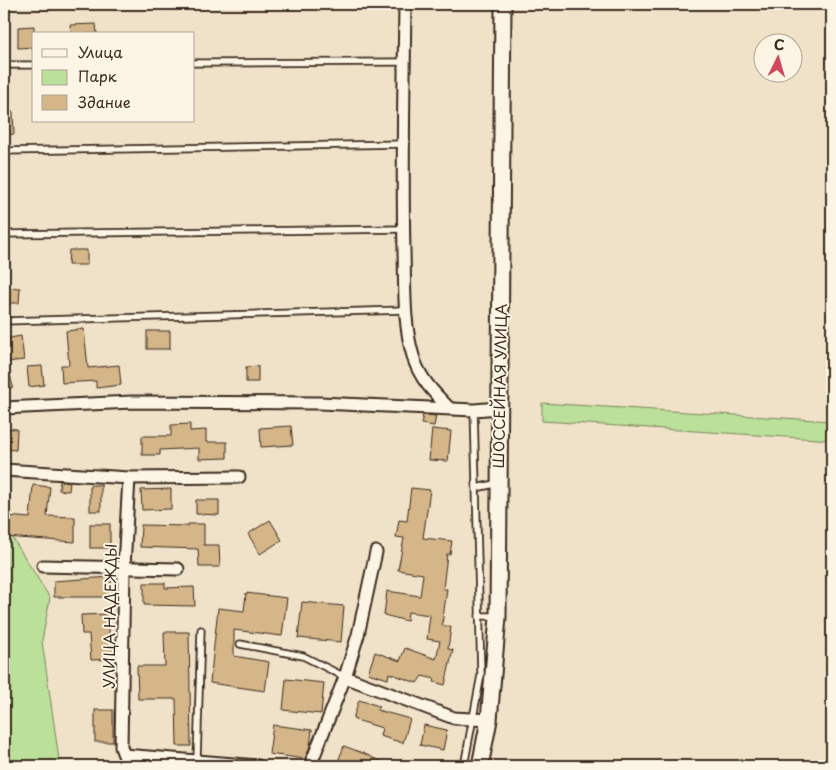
<svg xmlns="http://www.w3.org/2000/svg" width="836" height="770" font-family="'Playpen Sans',sans-serif">
<style>
.green{fill:#bbe09a;stroke:#7b855c}
.building{fill:#d4b688;stroke:#3b2a1e}
.lines{fill:none;stroke-linecap:round;stroke-linejoin:round}
.service-casing{stroke:#3b2a1e;stroke-width:9}
.minor-casing{stroke:#3b2a1e;stroke-width:15}
.tertiary-casing{stroke:#3b2a1e;stroke-width:19}
.service{stroke:#fcf5e5;stroke-width:5.5}
.minor{stroke:#fcf5e5;stroke-width:11}
.tertiary{stroke:#fcf5e5;stroke-width:15}
.labels{text-anchor:middle;dominant-baseline:central;stroke-width:4;stroke-linejoin:round;paint-order:stroke}
.street-label{font-size:15px;fill:#3b2a1e;stroke:#fcf5e5}
</style>
<rect width="100%" height="100%" fill="#f0e2c9"/>
<filter id="ink" filterUnits="userSpaceOnUse"><feTurbulence type="fractalNoise" baseFrequency=".02" numOctaves="2"/><feDisplacementMap in="SourceGraphic" scale="10" xChannelSelector="R" yChannelSelector="G"/><feConvolveMatrix kernelMatrix="1 2 1 2 8 2 1 2 1" color-interpolation-filters="sRGB"/></filter>
<g filter="url(#ink)">
<g class="green">
<path d="M 542,403 L 832,421 L 832,440 L 542,421 Z"/>
<path d="M 4,524 L 50,598 L 42,641 L 60,766 L 4,766 Z"/>
</g>
<g class="building">
<path d="M 96,24 L 97,34 L 71,34 L 70,25 Z"/>
<path d="M 34,26 L 34,47 L 18,48 L 18,27 Z"/>
<path d="M 4,112 L 13,112 L 14,134 L 4,135 Z"/>
<path d="M 69,250 L 87,250 L 87,265 L 68,265 Z"/>
<path d="M 4,287 L 20,288 L 19,303 L 4,303 Z"/>
<path d="M 84,329 L 88,368 L 119,365 L 121,385 L 96,388 L 96,381 L 62,383 L 61,365 L 69,365 L 66,331 Z"/>
<rect x="147" y="331" width="23" height="18"/>
<path d="M 21,336 L 24,360 L 7,362 L 13,387 L 4,390 L 4,339 Z"/>
<path d="M 42,366 L 44,385 L 29,387 L 27,367 Z"/>
<path d="M 258,366 L 258,382 L 246,382 L 246,367 Z"/>
<path d="M 423,415 L 436,416 L 434,426 L 421,424 Z"/>
<path d="M 190,424 L 190,431 L 206,430 L 206,442 L 227,442 L 227,458 L 199,459 L 199,448 L 160,450 L 160,455 L 142,455 L 142,436 L 171,436 L 171,425 Z"/>
<path d="M 291,426 L 293,445 L 261,447 L 260,428 Z"/>
<path d="M 4,428 L 17,429 L 16,450 L 4,449 Z"/>
<path d="M 432,429 L 451,431 L 448,461 L 429,460 Z"/>
<path d="M 60,481 L 70,482 L 69,491 L 59,490 Z"/>
<path d="M 33,485 L 50,487 L 47,516 L 75,517 L 75,542 L 5,537 L 6,516 L 30,518 Z"/>
<rect x="90" y="485" width="11" height="26"/>
<path d="M 411,488 L 430,490 L 423,538 L 452,541 L 450,554 L 447,554 L 443,589 L 447,589 L 442,625 L 451,627 L 448,649 L 453,650 L 445,685 L 434,682 L 435,679 L 422,676 L 417,683 L 389,673 L 388,679 L 368,673 L 375,652 L 400,661 L 405,648 L 436,659 L 440,641 L 427,639 L 430,615 L 408,612 L 407,621 L 384,615 L 387,591 L 420,596 L 423,574 L 398,570 L 404,538 L 396,537 L 399,520 L 407,521 Z"/>
<path d="M 171,489 L 171,509 L 142,510 L 141,490 Z"/>
<path d="M 196,500 L 219,500 L 219,515 L 196,514 Z"/>
<path d="M 270,520 L 282,540 L 260,554 L 248,534 Z"/>
<rect x="90" y="524" width="20" height="24"/>
<path d="M 188,524 L 204,524 L 204,545 L 219,545 L 220,567 L 199,567 L 198,549 L 140,547 L 141,525 L 188,526 Z"/>
<path d="M 111,577 L 112,597 L 54,597 L 54,581 Z"/>
<path d="M 144,583 L 165,583 L 165,588 L 194,587 L 195,606 L 144,605 Z"/>
<path d="M 246,593 L 287,598 L 282,636 L 234,630 L 234,656 L 269,662 L 265,691 L 210,683 L 218,608 L 244,611 Z"/>
<path d="M 302,602 L 344,606 L 341,642 L 298,638 Z"/>
<path d="M 109,614 L 109,641 L 113,641 L 114,659 L 91,660 L 89,634 L 82,634 L 81,615 Z"/>
<path d="M 164,632 L 189,632 L 191,746 L 177,746 L 176,699 L 138,699 L 137,666 L 165,666 Z"/>
<path d="M 286,679 L 324,683 L 321,714 L 283,710 Z"/>
<path d="M 359,700 L 379,706 L 377,710 L 410,719 L 403,743 L 380,736 L 382,728 L 353,719 Z"/>
<rect x="95" y="710" width="18" height="32"/>
<path d="M 273,725 L 312,730 L 310,746 L 305,759 L 269,754 Z"/>
<path d="M 424,725 L 447,730 L 443,750 L 420,745 Z"/>
<path d="M 344,746 L 365,754 L 390,766 L 337,764 Z"/>
</g>
<g class="lines">
<g class="service-casing">
<g id="service">
<path d="M 194,63 L 404,62"/>
<path d="M 4,65 L 34,65"/>
<path d="M 4,151 L 404,144"/>
<path d="M 4,234 L 404,229"/>
<path d="M 4,321 L 406,310"/>
<path d="M 476,488 L 499,483"/>
<path d="M 479,616 L 497,616"/>
<path d="M 240,644 L 303,656 L 345,677"/>
<path d="M 197,760 L 201,630"/>
<path d="M 464,766 L 481,675 L 474,410"/>
</g>
</g>
<g class="minor-casing">
<g id="minor">
<path d="M 405,4 C 404,86 402,168 404,251 C 405,285 403,323 413,356 C 419,378 434,393 449,408"/>
<path d="M 4,408 L 132,402 L 320,403 L 474,410 L 499,408"/>
<path d="M 4,470 L 129,478 L 239,477"/>
<path d="M 129,478 L 124,567 L 121,747 L 124,755 L 258,766"/>
<path d="M 43,566 L 178,569"/>
<path d="M 345,677 L 454,718 L 489,720"/>
<path d="M 310,766 L 345,677 L 358,635 L 376,552"/>
</g>
</g>
<g class="tertiary-casing">
<path id="tertiary" d="M 480,766 L 489,720 L 498,617 L 503,4"/>
</g>
<use href="#service" class="service"/>
<use href="#minor" class="minor"/>
<use href="#tertiary" class="tertiary"/>
</g>
</g>
<g class="labels">
<g class="street-label">
<text transform="translate(499 386) rotate(-89)">ШОССЕЙНАЯ УЛИЦА</text>
<text transform="translate(109 616) rotate(-89)">УЛИЦА НАДЕЖДЫ</text>
</g>
</g>
<rect width="836" height="770" fill="none" stroke="#fcf5e5" stroke-width="20"/>
<rect x="10" y="10" width="816" height="750" fill="none" stroke="#3b2a1e" stroke-width="2" filter="url(#ink)"/>
<rect x="32" y="32" width="162" height="90" fill="#fcf5e5" stroke="#afa495"/>
<rect x="42" y="49" width="25" height="8" fill="#fcf5e5" stroke="#afa495"/>
<text x="78" y="58" font-size="15" fill="#3b2a1e">Улица</text>
<rect x="42" y="70" width="25" height="15" fill="#bbe09a" stroke="#afa495"/>
<text x="78" y="82" font-size="15" fill="#3b2a1e">Парк</text>
<rect x="42" y="95" width="25" height="15" fill="#d4b688" stroke="#afa495"/>
<text x="78" y="108" font-size="15" fill="#3b2a1e">Здание</text>
<g transform="translate(778 58) rotate(5)"><circle r="24" fill="#fcf5e5" stroke="#afa495"/>
<path d="M0-4L9 19L0 12L-9 19Z" fill="#d1495b"/>
<text y="-8" font-size="14" font-weight="bold" text-anchor="middle" fill="#3b2a1e">С</text>
</g>
</svg>
